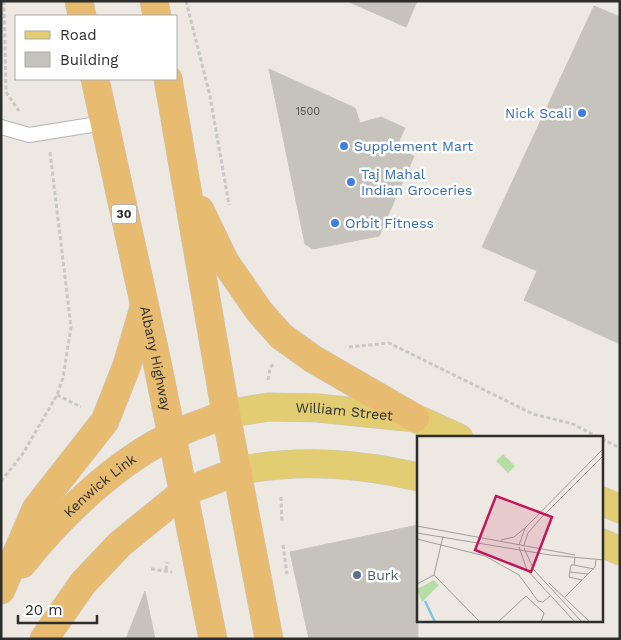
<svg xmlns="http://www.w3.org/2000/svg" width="621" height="640" font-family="'Work Sans',sans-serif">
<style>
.building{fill:#c6c3bd;stroke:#c9c5bb}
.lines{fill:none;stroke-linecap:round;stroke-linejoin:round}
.service-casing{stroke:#b2b3bc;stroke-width:16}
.primary-casing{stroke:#c8c8c8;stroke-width:29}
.trunk-casing{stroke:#c8c8c8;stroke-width:29}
.path{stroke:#c8c8c8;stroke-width:3;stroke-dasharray:4 2.5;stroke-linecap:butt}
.service{stroke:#fff;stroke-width:14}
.primary{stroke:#e2cd72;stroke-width:28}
.trunk{stroke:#e8bc70;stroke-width:28}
.shop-dot{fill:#3f7fe0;stroke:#fff;stroke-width:2}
.service-dot{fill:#5c6f8a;stroke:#fff;stroke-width:2}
.labels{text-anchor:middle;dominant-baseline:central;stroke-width:5;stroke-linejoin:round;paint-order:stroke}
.number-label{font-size:11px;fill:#535251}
.shield{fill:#fff;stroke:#6c6c6c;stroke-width:1}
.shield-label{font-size:12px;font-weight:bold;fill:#2d2d2d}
.shop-label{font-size:14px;fill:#366cbe;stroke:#fff;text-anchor:start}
.street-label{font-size:14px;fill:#2d2d2d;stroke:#fff}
.service-label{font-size:14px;fill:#4e5e75;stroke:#fff;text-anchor:start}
.inset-river{fill:none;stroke:#82c4e2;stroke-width:2.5}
.inset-road{fill:none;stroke:#a09e9a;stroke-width:1}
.view{fill:#c2185b;fill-opacity:0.15;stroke:#c2185b;stroke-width:2.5}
.inset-edge{fill:none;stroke:#2d2d2d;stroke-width:2.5}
</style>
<rect width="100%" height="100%" fill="#ede9e2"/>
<g class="building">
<path d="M 347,1 L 417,1 L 406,27 Z"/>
<path d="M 594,6 L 620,17 L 620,344 L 524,300 L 537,271 L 482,247 Z"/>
<path d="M 269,69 L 355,108 L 360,123 L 381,117 L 405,128 L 396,148 L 414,156 L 379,236 L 313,249 L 305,244 Z"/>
<path d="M 418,525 L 418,639 L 309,639 L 290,552 Z"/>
<path d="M 145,591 L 155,639 L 126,639 Z"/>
</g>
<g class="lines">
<g class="service-casing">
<path id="service" d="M 1,127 L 29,135 L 104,123"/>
</g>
<g class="primary-casing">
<g id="primary">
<path id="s1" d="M 226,414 L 268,407 L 318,408 L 415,418 L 459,438"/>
<path d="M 238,471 C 299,458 358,463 418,477"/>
<path d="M 602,501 L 620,509"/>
<path d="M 602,543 L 620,551"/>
</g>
</g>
<g class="trunk-casing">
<g id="trunk">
<path d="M 79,1 L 82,16"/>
<path d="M 154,1 L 157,16"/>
<path id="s2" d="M 95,79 L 157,362 L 213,639"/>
<path d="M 168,79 L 226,414 L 269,639"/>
<path d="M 200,210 L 225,262 L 259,311 L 281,336 L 313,359 L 415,418"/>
<path id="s3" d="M 22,564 C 60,516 117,461 173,435 C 190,427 208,421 226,414"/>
<path d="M 1,590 L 36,509 L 105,421 L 127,365 L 144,307"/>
<path d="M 44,639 L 83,583 L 120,544 L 184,492 L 238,471"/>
</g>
</g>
<g class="path">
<path d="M 4,1 L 6,92 L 19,111"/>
<path d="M 186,1 L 210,96 L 229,205"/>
<path d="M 349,347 L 389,343 L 533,414 L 573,424 L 600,438"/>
<path d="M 268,380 L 270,368 L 274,363"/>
<path d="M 57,395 L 81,407"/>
<path d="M 602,439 L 620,448"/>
<path d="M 1,481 L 22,455 L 57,395 L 63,378 L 71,327 L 50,152"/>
<path d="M 281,497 L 282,523"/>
<path d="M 283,545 L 287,574"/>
<path d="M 151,569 L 172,572"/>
<path d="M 166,570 L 167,562"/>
</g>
<use href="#service" class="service"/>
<use href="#primary" class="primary"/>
<use href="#trunk" class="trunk"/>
</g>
<g class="shop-dot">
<circle cx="582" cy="113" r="5"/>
<circle cx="344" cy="146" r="5"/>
<circle cx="351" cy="182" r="5"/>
<circle cx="335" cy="223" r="5"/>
</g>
<circle class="service-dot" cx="357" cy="575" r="5"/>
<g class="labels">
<g class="number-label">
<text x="308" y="111">1500</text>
</g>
<rect class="shield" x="111.5" y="204.5" width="25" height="19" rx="4"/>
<g class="shield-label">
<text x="124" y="214">30</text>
</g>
<g class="shop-label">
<text x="572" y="113" text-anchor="end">Nick Scali</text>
<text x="354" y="146">Supplement Mart</text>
<text x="361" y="174">Taj Mahal<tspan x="361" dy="16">Indian Groceries</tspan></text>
<text x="345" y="223">Orbit Fitness</text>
</g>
<g class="street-label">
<text stroke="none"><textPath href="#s2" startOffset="286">Albany Highway</textPath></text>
<text stroke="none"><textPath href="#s1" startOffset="119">William Street</textPath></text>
<text stroke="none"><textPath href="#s3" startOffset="111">Kenwick Link</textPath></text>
</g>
<g class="service-label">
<text x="367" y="575">Burk</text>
</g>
</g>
<g transform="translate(417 436)">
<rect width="186" height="186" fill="#ede9e2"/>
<path d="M 86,18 L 98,30 L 91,37 L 79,25 ZM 17,144 L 22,149 L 5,166 L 0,153 Z" fill="#b6dda5"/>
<path class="inset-river" d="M 8,165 L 18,186"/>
<path class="inset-road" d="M 0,90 L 158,119M 0,97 L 133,119 L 187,124M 0,103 L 68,120 L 102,139 L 121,165 L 126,166 L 133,160M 84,104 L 97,101 L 108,92M 102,109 L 108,92 L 187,12M 107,109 L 111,97 L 123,83 L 187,19M 102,111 L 110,134 L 158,186M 107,112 L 117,134 L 165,186M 158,122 L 157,129 L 177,133M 157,129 L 154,129 L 152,141 L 165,144M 153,136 L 171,138M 17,139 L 63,186M 17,139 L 26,100M 132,147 L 173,186M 0,148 L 17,139M 148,161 L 178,131 L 179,124M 81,186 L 109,160 L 127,177 L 124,186"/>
<path class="view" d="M 79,60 L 135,81 L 114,136 L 58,114 Z"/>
<rect width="186" height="186" class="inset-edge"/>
</g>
<rect width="621" height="640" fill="none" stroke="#2d2d2d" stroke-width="5"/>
<rect x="15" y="15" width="162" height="65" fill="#ffffff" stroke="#ababab"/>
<rect x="25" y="31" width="25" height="8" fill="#e2cd72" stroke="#ababab"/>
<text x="60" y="40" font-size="15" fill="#2d2d2d">Road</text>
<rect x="25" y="52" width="25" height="15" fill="#c6c3bd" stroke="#ababab"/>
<text x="60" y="65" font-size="15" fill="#2d2d2d">Building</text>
<path d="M18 615v8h79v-8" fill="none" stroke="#2d2d2d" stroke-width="2.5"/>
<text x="25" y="615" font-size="15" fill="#2d2d2d" stroke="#ffffff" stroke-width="4" paint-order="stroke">20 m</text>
</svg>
